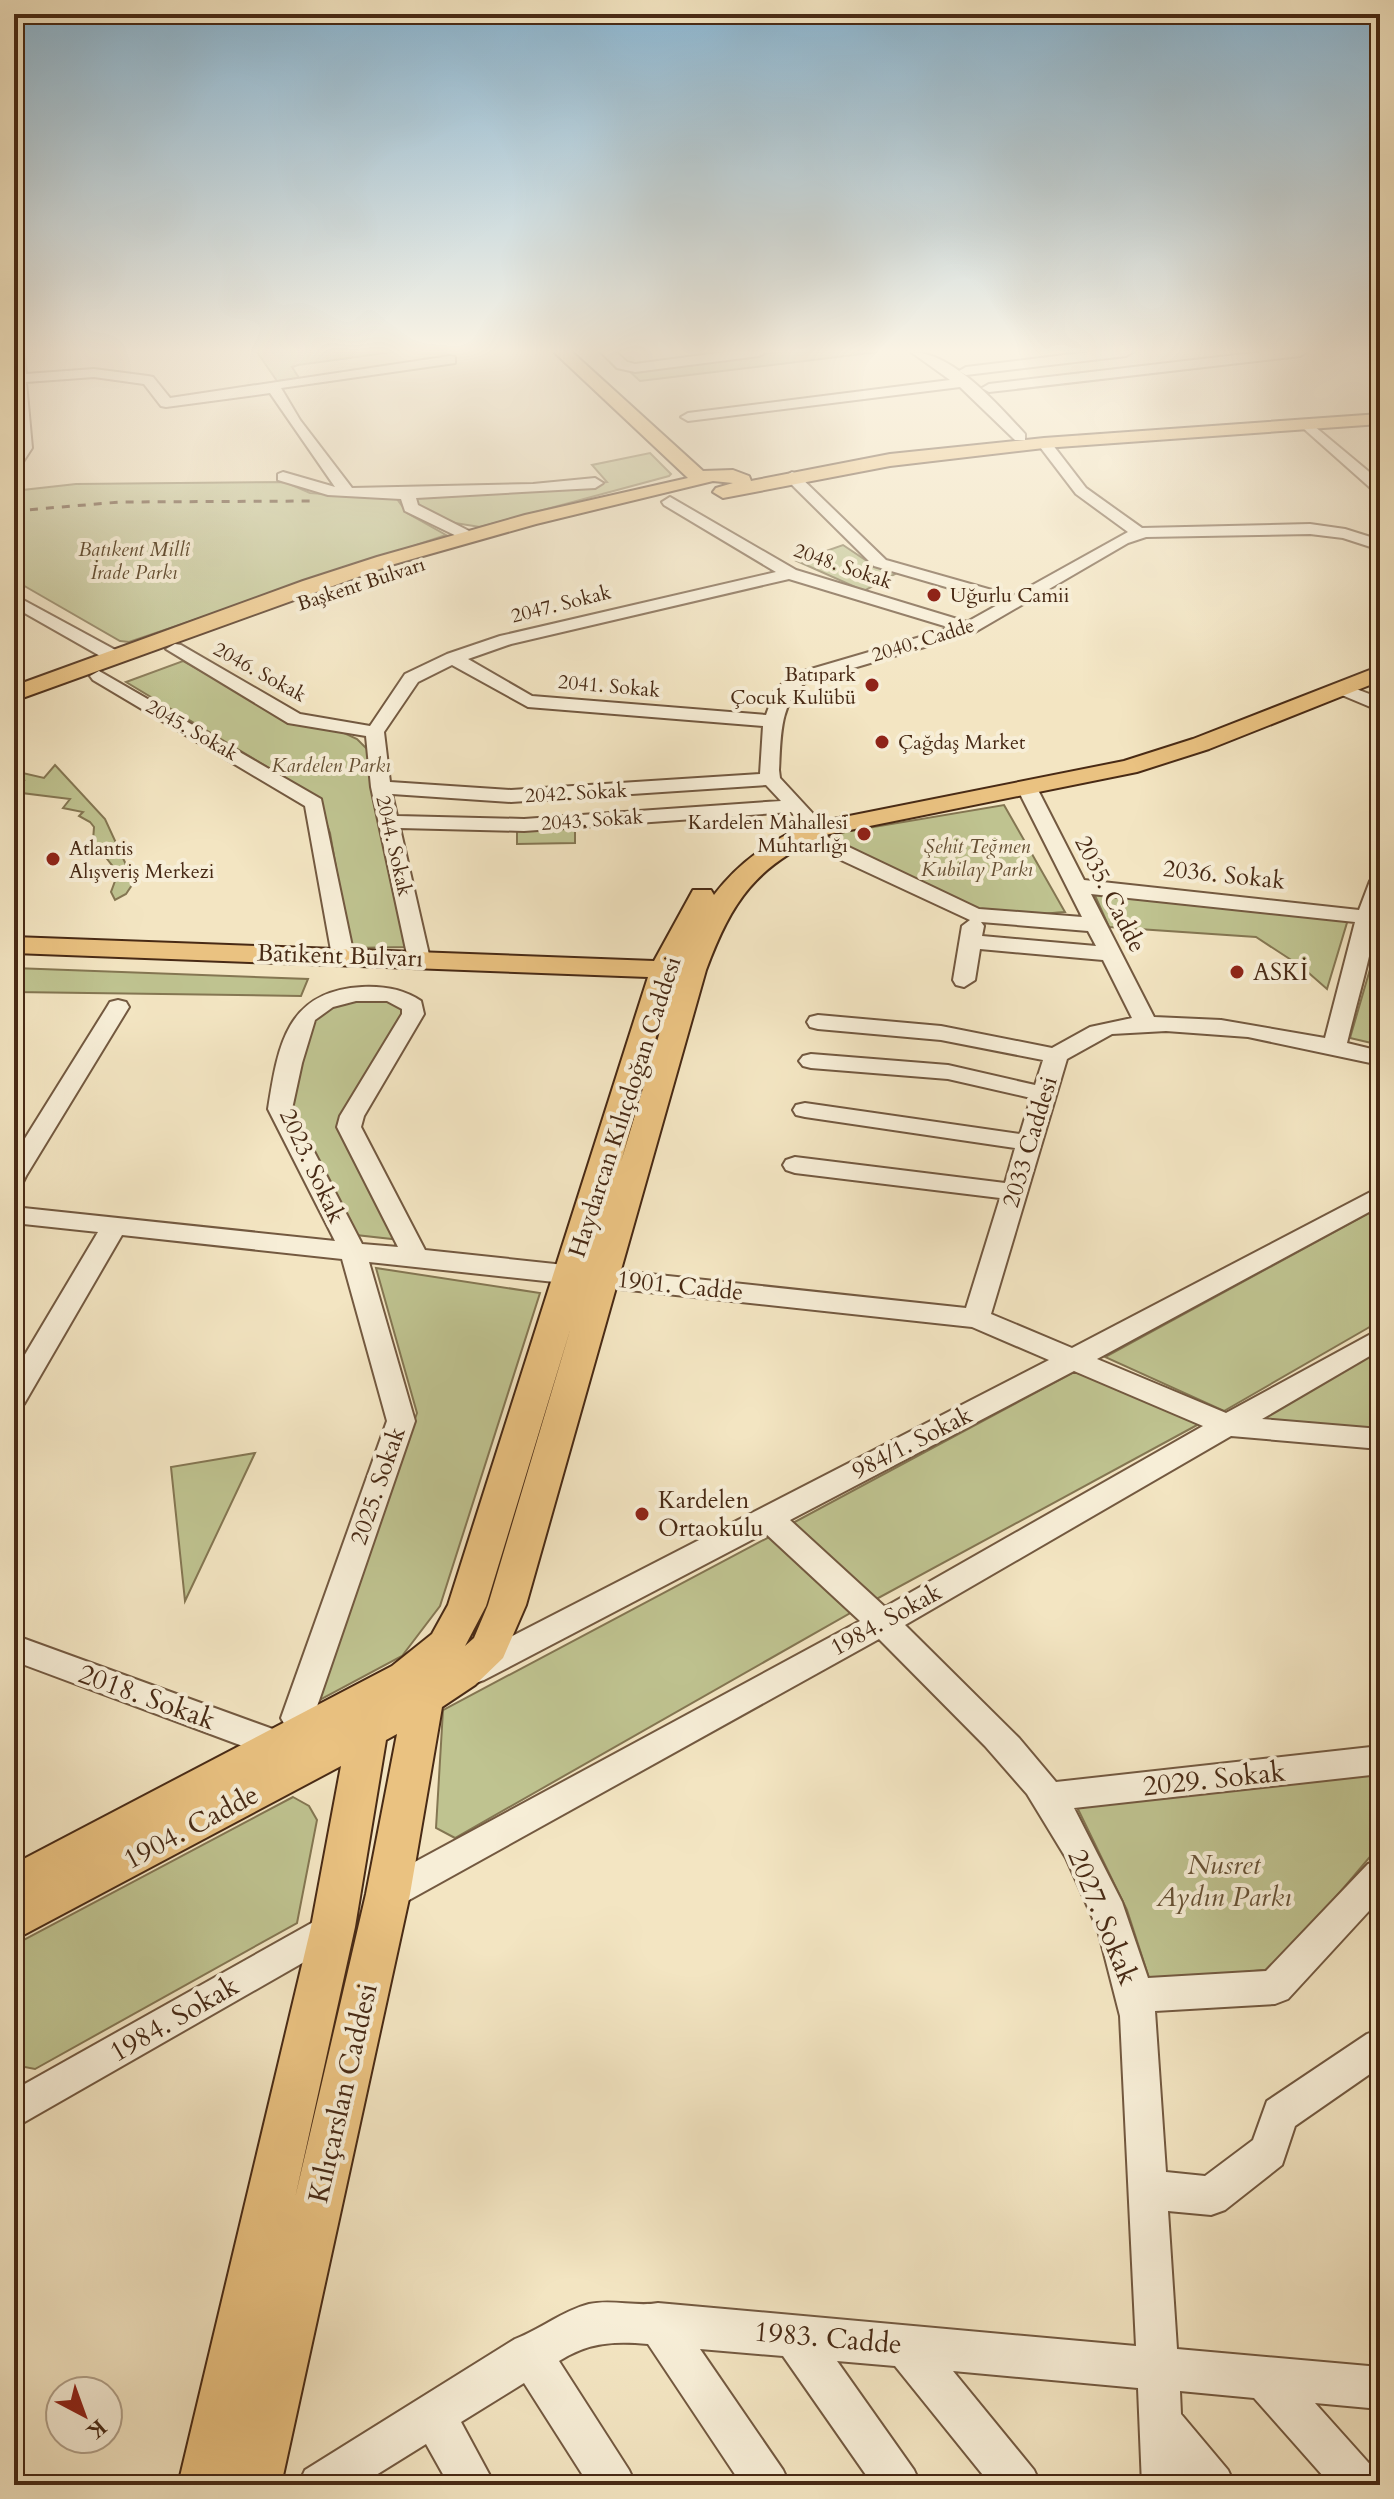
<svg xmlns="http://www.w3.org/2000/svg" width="1394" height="2499" font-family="Cardo,serif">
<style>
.green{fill:#bfc390;stroke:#847652;stroke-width:2}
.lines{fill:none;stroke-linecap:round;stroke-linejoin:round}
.minor-casing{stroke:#735940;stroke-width:4}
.major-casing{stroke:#482a15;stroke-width:4}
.minor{fill:#f7eed7;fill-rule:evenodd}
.major{fill:#eac281;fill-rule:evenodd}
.rail{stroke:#482a15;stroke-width:3;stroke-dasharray:8 8;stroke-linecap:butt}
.poi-dot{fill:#8f2418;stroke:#f7eed7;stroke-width:3}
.labels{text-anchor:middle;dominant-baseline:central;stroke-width:8;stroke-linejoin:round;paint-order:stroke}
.far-park-label{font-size:20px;font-style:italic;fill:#665034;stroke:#f7eed7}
.far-street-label{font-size:20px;fill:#482a15;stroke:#f7eed7}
.far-poi-label{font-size:20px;fill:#482a15;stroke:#f7eed7;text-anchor:start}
.street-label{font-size:24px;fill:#482a15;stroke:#f7eed7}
.poi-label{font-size:24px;fill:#482a15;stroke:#f7eed7;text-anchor:start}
.near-street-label{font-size:28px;fill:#482a15;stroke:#f7eed7}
.near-park-label{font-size:28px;font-style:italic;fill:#665034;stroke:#f7eed7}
</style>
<rect width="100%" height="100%" fill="#f3e5c2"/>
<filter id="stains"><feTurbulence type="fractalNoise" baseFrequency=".0025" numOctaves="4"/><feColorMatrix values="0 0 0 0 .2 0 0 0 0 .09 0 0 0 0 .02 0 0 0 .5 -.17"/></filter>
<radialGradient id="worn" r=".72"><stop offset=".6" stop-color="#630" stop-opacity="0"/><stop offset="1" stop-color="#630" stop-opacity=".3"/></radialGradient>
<g class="green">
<path d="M 257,352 L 393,352 L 298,365 L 292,367 L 299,378 L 277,381 Z"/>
<path d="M 778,352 L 878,352 L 640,381 L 628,370 Z"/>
<path d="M 650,453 L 671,474 L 669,476 L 480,527 L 455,523 L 417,507 L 417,496 L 558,489 L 607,482 L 592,465 Z"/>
<path d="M 285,482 L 310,493 L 397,499 L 407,513 L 446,535 L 129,642 L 120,641 L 14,580 L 14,491 L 76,484 Z"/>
<path d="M 843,545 L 873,565 L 897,573 L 864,591 L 797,561 Z"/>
<path d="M 183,661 L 295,724 L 342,732 L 357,739 L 367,749 L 408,947 L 350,948 L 330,833 L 317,797 L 126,682 Z"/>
<path d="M 55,765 L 105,819 L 134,882 L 126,894 L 115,900 L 111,892 L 118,873 L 93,841 L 94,827 L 90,822 L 79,816 L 83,812 L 63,808 L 70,799 L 14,792 L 14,787 L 25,780 L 14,782 L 14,771 L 44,778 Z"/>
<path d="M 1004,805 L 1065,912 C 1044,913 1018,918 996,913 C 942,902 871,865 826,835 Z"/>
<path d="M 575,827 L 575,843 L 517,844 L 517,829 Z"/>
<path d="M 1092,889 L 1349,916 L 1327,989 L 1302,967 L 1256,937 L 1109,927 Z"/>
<path d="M 1375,952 L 1380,954 L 1380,1045 L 1350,1038 Z"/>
<path d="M 14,968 L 308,979 L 301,996 L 14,992 Z"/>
<path d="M 352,997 L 390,999 L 404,1012 L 339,1124 L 401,1240 L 356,1235 L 290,1109 L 315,1014 Z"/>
<path d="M 1380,1207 L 1380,1321 L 1224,1411 L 1105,1357 Z"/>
<path d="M 376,1268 L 540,1293 L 440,1606 L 402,1656 L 316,1702 L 417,1413 Z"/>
<path d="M 1380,1347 L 1380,1429 L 1259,1419 Z"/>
<path d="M 1076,1371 L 1199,1424 L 871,1602 L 789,1525 Z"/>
<path d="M 255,1453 L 185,1601 L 171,1467 Z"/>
<path d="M 771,1536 L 852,1612 L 455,1838 L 436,1828 L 443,1710 Z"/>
<path d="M 1380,1774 L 1380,1845 L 1275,1969 L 1150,1981 L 1127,1910 L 1075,1803 Z"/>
<path d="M 293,1797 L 309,1806 L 317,1820 L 297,1923 L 35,2069 L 14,2065 L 14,1945 Z"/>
</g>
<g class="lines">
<g class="minor-casing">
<g id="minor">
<path d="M 14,352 L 24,352 L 26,374 L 94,369 L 148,376 L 153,377 L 170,398 L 450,356 L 455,357 L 455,363 L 281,388 L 300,420 L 352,488 L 533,484 L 595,478 L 603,483 L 595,488 L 416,498 L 418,505 L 473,533 L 475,536 L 467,541 L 405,511 L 401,499 L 328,495 L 278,480 L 278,474 L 283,472 L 335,487 L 270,393 L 166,407 L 161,406 L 144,384 L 94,377 L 26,382 L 32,448 L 19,468 L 14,470 L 14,453 L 18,448 Z"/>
<path d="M 601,352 L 616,352 L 627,362 L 635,364 L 725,352 L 766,352 L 759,356 L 635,372 L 617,368 Z"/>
<path d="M 911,352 C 953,352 998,405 1025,434 L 1025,440 L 1015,440 L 960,387 L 688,421 L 681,417 L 688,413 L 950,380 Z"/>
<path d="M 1089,352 L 1133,352 L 1126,356 L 966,375 L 959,371 L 966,367 Z"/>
<path d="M 1262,352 L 1307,352 L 1300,356 L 989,392 L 982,388 L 989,384 Z"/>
<path d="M 1308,421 L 1380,481 L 1380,494 L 1375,492 L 1303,428 L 1301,425 Z"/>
<path d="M 1044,439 L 1049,440 L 1086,488 L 1142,528 L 1310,524 L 1345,529 L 1380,540 L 1380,550 L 1343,538 L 1310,534 L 1146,537 L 1128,543 L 975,632 L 806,682 C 779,703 781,738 779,770 L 780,778 L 817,818 L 814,822 L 800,822 L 791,812 L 524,831 L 400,828 L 430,959 L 419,966 L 408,959 L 371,787 L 366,736 L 288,723 L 166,649 L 175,644 L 181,645 L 300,714 L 370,726 L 405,674 L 447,654 L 500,636 L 776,572 L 664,505 L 662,502 L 670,497 L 796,570 L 967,622 L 1001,603 L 874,566 L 784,477 L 792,472 L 797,474 L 886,560 L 1013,596 L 1128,532 L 1076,494 L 1037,443 ZM 789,579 L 951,628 L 794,674 L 775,690 L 766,715 L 532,696 L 468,659 L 511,644 ZM 452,665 L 528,707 L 763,726 L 760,774 L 511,790 L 390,782 L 384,732 L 418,682 ZM 766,785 L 781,801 L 524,819 L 397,816 L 392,794 L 511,802 Z"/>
<path d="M 14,595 L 121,653 L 124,657 L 121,661 L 109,661 L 14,607 Z"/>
<path d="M 99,671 L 321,799 L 354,956 L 351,961 L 335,961 L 332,956 L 305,806 L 93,680 L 90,676 Z"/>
<path d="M 1343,684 L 1380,698 L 1380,711 L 1337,693 L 1334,689 Z"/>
<path d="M 1027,782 L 1037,788 L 1084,880 L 1359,910 L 1370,881 L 1380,875 C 1380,931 1360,988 1347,1043 L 1380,1051 L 1380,1065 L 1248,1037 L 1166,1031 L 1112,1034 L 1067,1059 L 991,1314 L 1072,1348 L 1380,1187 L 1380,1206 L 1097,1359 L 1226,1413 L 1380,1329 L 1380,1350 L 1262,1419 L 1380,1429 L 1380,1449 L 1231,1436 L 905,1625 L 1019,1738 L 1056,1782 L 1380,1746 L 1380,1774 L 1074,1808 L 1122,1902 L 1148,1978 L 1266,1971 L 1368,1864 L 1380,1860 L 1380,1899 L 1288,1999 L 1275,2004 L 1155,2011 L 1166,2172 L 1205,2176 L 1253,2140 L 1267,2101 L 1367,2034 L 1380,2029 L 1380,2067 L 1295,2126 L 1282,2165 L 1225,2210 L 1211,2215 L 1168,2211 L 1177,2349 L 1380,2367 L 1380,2409 L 1315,2403 L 1375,2470 L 1380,2485 L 1331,2485 L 1254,2398 L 1180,2391 L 1181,2414 L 1228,2470 L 1235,2485 L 1142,2485 L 1138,2388 L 953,2371 L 1034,2470 L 1041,2485 L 991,2485 L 895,2366 L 837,2361 L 914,2470 L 921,2485 L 873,2485 L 783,2356 L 700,2349 L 783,2470 L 790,2485 L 742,2485 L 648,2344 C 614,2341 589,2342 559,2361 L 629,2470 L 636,2485 L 589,2485 L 524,2383 L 461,2422 L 495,2485 L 449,2485 L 426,2444 L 360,2485 L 298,2485 L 305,2470 L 515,2339 C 541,2329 562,2311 589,2304 C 612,2299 636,2307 658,2303 L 1136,2346 L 1120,2016 L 1098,1930 L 1066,1858 L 1027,1794 L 985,1746 L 879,1639 L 400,1905 L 388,1909 L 376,1905 L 371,1894 L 376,1883 L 860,1621 L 765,1533 L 484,1680 L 473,1684 L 462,1680 L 457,1671 L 462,1662 L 1049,1360 L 972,1327 L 369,1262 L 415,1421 L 313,1718 L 308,1727 L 297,1731 L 286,1727 L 281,1718 L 387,1421 L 342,1259 L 122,1235 L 24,1404 L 14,1407 L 14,1373 L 98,1232 L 14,1223 L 14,1207 L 335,1241 L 268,1109 C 278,1046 286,991 362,987 C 383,986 403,989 421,1001 L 424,1014 L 364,1116 L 361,1127 L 425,1250 L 966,1308 L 1000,1198 L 795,1173 L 786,1170 L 783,1165 L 786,1160 L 795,1157 L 1005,1183 L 1015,1148 L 805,1117 L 796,1115 L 793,1110 L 796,1105 L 805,1103 L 1020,1134 L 1031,1098 L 948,1079 L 811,1068 L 803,1066 L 799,1061 L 803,1056 L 811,1054 L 948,1065 L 1035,1085 L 1043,1060 L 941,1040 L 818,1029 L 810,1027 L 807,1022 L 810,1017 L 818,1015 L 941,1026 L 1052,1048 L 1090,1027 L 1132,1018 L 1103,960 L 980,949 L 975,980 L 964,987 L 956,985 L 953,980 L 962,926 L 970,920 L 841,860 L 796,834 L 806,828 L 813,830 L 979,909 L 1082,917 L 1017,788 ZM 1091,894 L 1355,922 L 1325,1038 L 1221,1020 L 1154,1017 ZM 981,922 L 1088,931 L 1096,946 L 982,936 L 984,926 ZM 356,1001 L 387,1001 L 402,1009 L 402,1014 L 340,1116 L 337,1127 L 398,1247 L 362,1244 L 292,1109 L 302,1063 L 315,1020 L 333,1007 ZM 1074,1371 L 1203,1426 L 885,1607 L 790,1520 Z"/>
<path d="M 118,1000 L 126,1002 L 129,1007 L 26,1176 L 23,1182 L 14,1184 L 14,1156 L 107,1007 L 110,1002 Z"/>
<path d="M 14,1635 L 292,1736 L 296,1746 L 292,1756 L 280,1760 L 14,1661 Z"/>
<path d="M 333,1911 L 346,1916 L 351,1927 L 346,1938 L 14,2128 L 14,2090 Z"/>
</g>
</g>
<g class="major-casing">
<g id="major">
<path d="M 554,352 L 572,352 L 703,471 L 733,470 L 749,476 L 751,481 L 890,454 L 1044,438 L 1380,414 L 1380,424 L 1044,448 L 890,466 L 723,498 L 713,492 L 716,488 L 733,483 L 713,481 L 536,524 L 391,565 L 14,701 L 14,686 L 303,581 L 377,557 L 525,515 L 688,478 Z"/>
<path d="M 1380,666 L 1380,681 L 1209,749 L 1137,772 L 825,835 C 756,866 732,900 706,970 L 526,1605 L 503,1658 L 475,1685 L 442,1707 L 410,1894 L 281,2485 L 178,2485 L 311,1927 L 341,1766 L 14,1940 L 14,1864 L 392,1666 L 432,1634 L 448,1605 L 648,977 L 14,953 L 14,937 L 654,961 L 693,890 L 711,890 L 714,895 C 740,861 770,841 809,824 L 1124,761 L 1193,739 ZM 676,978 L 621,1162 L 659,1026 ZM 571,1327 L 488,1605 L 474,1638 L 465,1646 L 486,1606 ZM 397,1734 L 366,1894 L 295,2198 L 355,1927 L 386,1740 Z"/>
</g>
</g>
<use href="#minor" class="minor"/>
<use href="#major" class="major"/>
<path class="rail" d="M 14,511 L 120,502 L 313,501"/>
</g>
<linearGradient id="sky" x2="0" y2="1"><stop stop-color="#8ab8d6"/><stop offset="0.5" stop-color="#faf3e4"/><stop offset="1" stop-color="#faf3e4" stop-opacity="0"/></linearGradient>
<rect width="1394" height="702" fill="url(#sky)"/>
<g class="poi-dot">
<circle cx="934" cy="595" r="8"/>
<circle cx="872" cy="685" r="8"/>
<circle cx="882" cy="742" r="8"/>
<circle cx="864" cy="834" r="8"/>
<circle cx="53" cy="859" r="8"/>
<circle cx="1237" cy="972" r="8"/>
<circle cx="642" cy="1514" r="8"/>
</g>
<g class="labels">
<g class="far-park-label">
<text x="134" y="549">Batıkent Millî<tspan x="134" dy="23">İrade Parkı</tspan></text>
<text x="331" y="765">Kardelen Parkı</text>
<text x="977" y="846">Şehit Teğmen<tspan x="977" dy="23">Kubilay Parkı</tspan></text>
</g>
<g class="far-street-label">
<text transform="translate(843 566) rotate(19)">2048. Sokak</text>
<text transform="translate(361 584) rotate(-18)">Başkent Bulvarı</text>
<text transform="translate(561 604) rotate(-14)">2047. Sokak</text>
<text transform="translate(923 640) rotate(-17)">2040. Cadde</text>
<text transform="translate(260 672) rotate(29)">2046. Sokak</text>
<text transform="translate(609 686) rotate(5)">2041. Sokak</text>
<text transform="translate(192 730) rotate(30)">2045. Sokak</text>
<text transform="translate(576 793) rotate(-3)">2042. Sokak</text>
<text transform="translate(592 820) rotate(-4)">2043. Sokak</text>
<text transform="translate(394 846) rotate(77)">2044. Sokak</text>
</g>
<g class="far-poi-label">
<text x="950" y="595">Uğurlu Camii</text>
<text x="856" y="674" text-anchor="end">Batıpark<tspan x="856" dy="23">Çocuk Kulübü</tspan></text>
<text x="898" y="742">Çağdaş Market</text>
<text x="848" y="822" text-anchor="end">Kardelen Mahallesi<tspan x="848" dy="23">Muhtarlığı</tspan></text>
<text x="69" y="848">Atlantis<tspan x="69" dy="23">Alışveriş Merkezi</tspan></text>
</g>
<g class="street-label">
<text transform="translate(1224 875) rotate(6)">2036. Sokak</text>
<text transform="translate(1110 894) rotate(63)">2035. Cadde</text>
<text transform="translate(340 956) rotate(2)">Batıkent Bulvarı</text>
<text transform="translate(625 1107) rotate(-72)">Haydarcan Kılıçdoğan Caddesi</text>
<text transform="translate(1030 1142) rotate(-73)">2033 Caddesi</text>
<text transform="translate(312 1166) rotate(65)">2023. Sokak</text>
<text transform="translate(680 1286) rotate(6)">1901. Cadde</text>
<text transform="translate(912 1443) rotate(-27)">984/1. Sokak</text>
<text transform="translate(378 1486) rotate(-71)">2025. Sokak</text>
<text transform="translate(886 1620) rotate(-29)">1984. Sokak</text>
</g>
<g class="poi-label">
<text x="1253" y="972">ASKİ</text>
<text x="658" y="1500">Kardelen<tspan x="658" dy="28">Ortaokulu</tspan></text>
</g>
<g class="near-street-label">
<text transform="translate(147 1697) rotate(20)">2018. Sokak</text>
<text transform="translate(1214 1779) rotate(-6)">2029. Sokak</text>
<text transform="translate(191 1827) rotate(-28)">1904. Cadde</text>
<text transform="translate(1103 1917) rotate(68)">2027. Sokak</text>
<text transform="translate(174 2019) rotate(-30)">1984. Sokak</text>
<text transform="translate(343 2093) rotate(-77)">Kılıçarslan Caddesi</text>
<text transform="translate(828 2338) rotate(5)">1983. Cadde</text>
</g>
<g class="near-park-label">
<text x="1224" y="1865">Nusret<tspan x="1224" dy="32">Aydın Parkı</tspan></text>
</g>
</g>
<rect width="1394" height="2499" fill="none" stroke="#f3e5c2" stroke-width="48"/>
<rect x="16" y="16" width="1362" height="2467" fill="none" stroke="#482a15" stroke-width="4"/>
<rect x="24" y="24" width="1346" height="2451" fill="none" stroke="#482a15" stroke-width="2"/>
<g transform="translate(84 2415) rotate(139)"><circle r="38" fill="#f7eed7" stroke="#b1a089" stroke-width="2"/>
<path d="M0-6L14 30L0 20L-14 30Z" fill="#8f2418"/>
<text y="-12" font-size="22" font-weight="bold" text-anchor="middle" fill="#482a15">K</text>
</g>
<rect width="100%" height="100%" filter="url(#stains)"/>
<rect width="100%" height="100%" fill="url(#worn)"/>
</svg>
